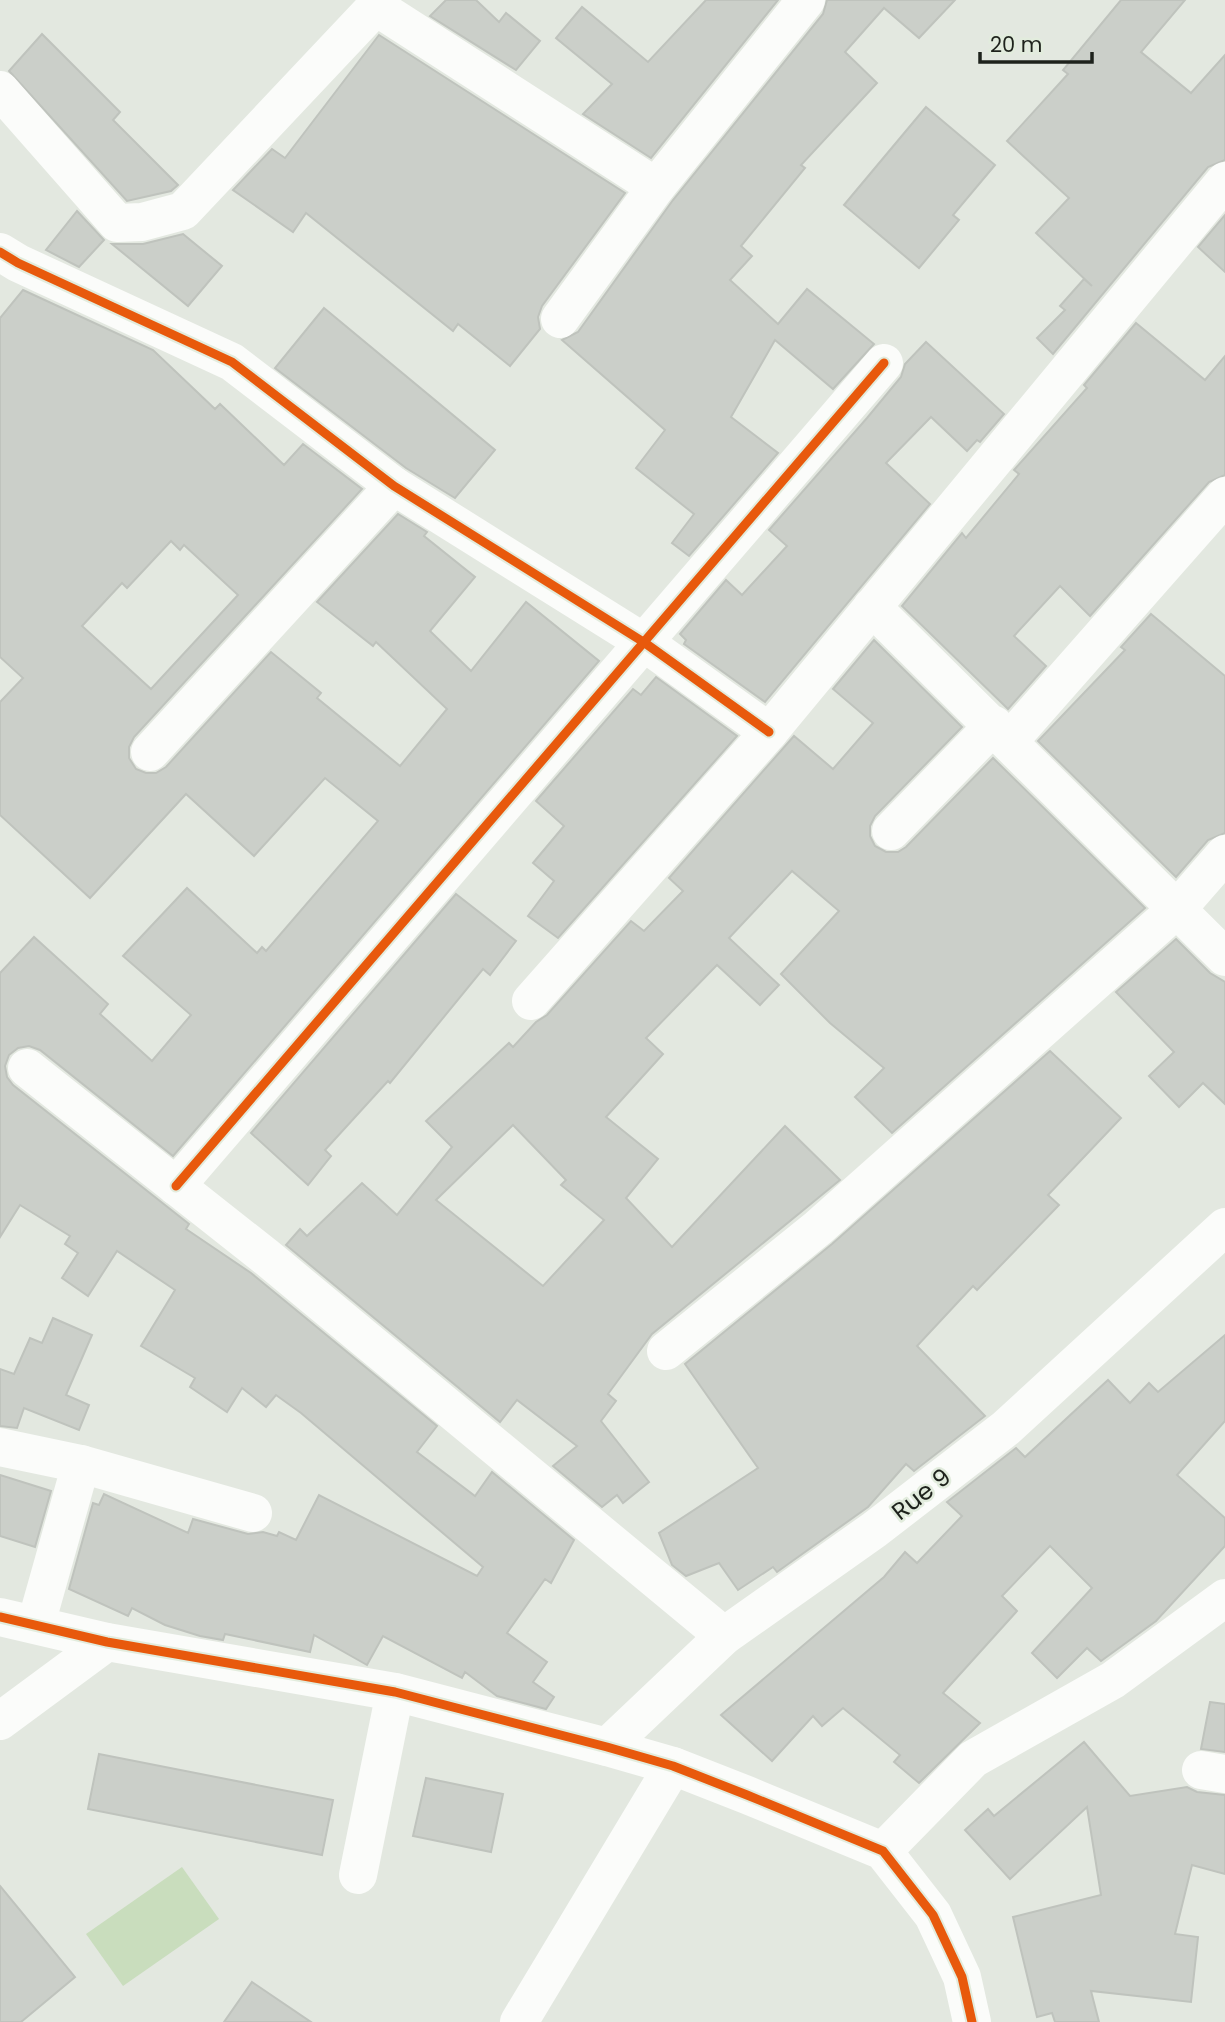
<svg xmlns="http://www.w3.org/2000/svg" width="1225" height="2022" font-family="Poppins,sans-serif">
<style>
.green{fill:#c9ddbd}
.building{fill:#cbcfc9;stroke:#bfc3bd;stroke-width:2;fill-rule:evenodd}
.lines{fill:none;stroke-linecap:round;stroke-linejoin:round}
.minor{stroke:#fbfcfa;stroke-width:38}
.cycleway-casing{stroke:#e2ecdd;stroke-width:13}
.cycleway{stroke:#e8590c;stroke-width:9}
.labels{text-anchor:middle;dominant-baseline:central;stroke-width:5;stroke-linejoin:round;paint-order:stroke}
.street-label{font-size:24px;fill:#1e221c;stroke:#e2ecdd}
</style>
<rect width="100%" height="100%" fill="#e3e8e0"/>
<path class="green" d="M 182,1867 L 219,1919 L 123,1986 L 86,1934 Z"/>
<g class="building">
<path d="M 446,0 L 476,0 L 499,22 L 506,13 L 540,41 L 516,70 L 430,16 Z"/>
<path d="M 706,0 L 778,0 L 651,158 L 583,114 L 612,84 L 556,38 L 582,7 L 648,62 Z"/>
<path d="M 827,0 L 955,0 L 919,38 L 884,8 L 845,52 L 877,83 L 801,165 L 805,168 L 741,246 L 752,256 L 730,280 L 778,324 L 807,289 L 874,344 L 833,389 L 775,340 L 731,417 L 778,453 L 689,556 L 672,543 L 694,514 L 636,468 L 665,430 L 562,340 L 578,332 L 673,200 L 823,14 Z"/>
<path d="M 1121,0 L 1185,0 L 1141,52 L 1191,93 L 1225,55 L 1225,160 L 1208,167 L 1053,354 L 1037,338 L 1065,310 L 1060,306 L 1084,279 L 1092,286 L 1036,233 L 1069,198 L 1007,141 L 1068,74 L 1063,70 Z"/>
<path d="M 42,34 L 120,112 L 113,120 L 178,185 L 171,191 L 127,201 L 9,71 Z"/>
<path d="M 379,35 L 625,193 L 542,306 L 538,317 L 540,329 L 510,366 L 458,324 L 453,331 L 306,213 L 293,232 L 233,190 L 272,149 L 285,158 Z"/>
<path d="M 926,107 L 995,165 L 953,215 L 959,220 L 919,268 L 844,205 Z"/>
<path d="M 77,211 L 104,240 L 79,267 L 46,250 Z"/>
<path d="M 1225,215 L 1225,272 L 1198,247 Z"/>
<path d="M 183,234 L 222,266 L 188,306 L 112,244 L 143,244 Z"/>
<path d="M 23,290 L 153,350 L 215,409 L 220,404 L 284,465 L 303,444 L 362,489 L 134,737 L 129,747 L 129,758 L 136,769 L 146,773 L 156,773 L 166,767 L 271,652 L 321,693 L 317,698 L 400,766 L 447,709 L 376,642 L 373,646 L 317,602 L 398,514 L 427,532 L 424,536 L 475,577 L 430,631 L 471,671 L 526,602 L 599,661 L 173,1156 L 40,1050 L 29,1046 L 18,1048 L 9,1055 L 5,1066 L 7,1077 L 13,1085 L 189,1224 L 186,1229 L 251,1273 L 437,1426 L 417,1452 L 475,1496 L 492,1472 L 574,1540 L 551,1583 L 545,1579 L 507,1633 L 547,1662 L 533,1682 L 554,1697 L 546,1709 L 497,1696 L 465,1672 L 462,1678 L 383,1636 L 367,1665 L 314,1635 L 310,1652 L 225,1634 L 223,1640 L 200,1636 L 165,1625 L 132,1608 L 128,1616 L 69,1589 L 93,1503 L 99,1505 L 104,1494 L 188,1533 L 193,1519 L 248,1534 L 263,1532 L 277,1536 L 279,1532 L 296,1540 L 319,1495 L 477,1576 L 483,1567 L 301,1413 L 276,1395 L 266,1407 L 242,1388 L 227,1412 L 190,1387 L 195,1378 L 141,1346 L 175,1290 L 117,1251 L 88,1296 L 62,1278 L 78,1253 L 65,1244 L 70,1236 L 20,1205 L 0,1237 L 0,973 L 34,937 L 108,1004 L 100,1014 L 152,1061 L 191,1015 L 123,956 L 187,888 L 257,953 L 262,947 L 266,951 L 378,821 L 325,778 L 254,856 L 186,794 L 90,898 L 0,815 L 0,702 L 23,678 L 0,657 L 0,318 ZM 171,541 L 180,550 L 184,545 L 238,595 L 151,689 L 82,626 L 122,583 L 127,588 Z"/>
<path d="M 324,308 L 495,450 L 455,498 L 406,468 L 275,368 Z"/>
<path d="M 1136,323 L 1205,380 L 1225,356 L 1225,475 L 1209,482 L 1090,616 L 1060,586 L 1014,636 L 1046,666 L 1008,709 L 902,606 L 962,533 L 966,538 L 1019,474 L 1014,470 L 1087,388 L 1084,385 Z"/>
<path d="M 926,342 L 1004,414 L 980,442 L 977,440 L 967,451 L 931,417 L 886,463 L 930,504 L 765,702 L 684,644 L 686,640 L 680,634 L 726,580 L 742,595 L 787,546 L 769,530 L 867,418 L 901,377 L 905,364 Z"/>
<path d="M 1151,614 L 1225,676 L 1225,833 L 1208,840 L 1176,877 L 1038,741 L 1125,650 L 1121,647 Z"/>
<path d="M 874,640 L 962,727 L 875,816 L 870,826 L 870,836 L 875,846 L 886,852 L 898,852 L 906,847 L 993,758 L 1145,908 L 892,1133 L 855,1097 L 884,1068 L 830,1023 L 781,974 L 839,911 L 792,871 L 729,938 L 779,985 L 760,1005 L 717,965 L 646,1038 L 663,1054 L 606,1117 L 658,1159 L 626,1198 L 672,1247 L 785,1126 L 840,1180 L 652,1334 L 608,1394 L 616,1401 L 601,1421 L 649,1482 L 623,1503 L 617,1495 L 602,1507 L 553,1466 L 577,1446 L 517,1400 L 500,1422 L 286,1245 L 300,1229 L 307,1236 L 362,1183 L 397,1215 L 452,1147 L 426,1121 L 509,1043 L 513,1047 L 536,1022 L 547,1015 L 631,921 L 644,931 L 683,891 L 669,878 L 794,736 L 833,769 L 873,723 L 833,689 ZM 513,1125 L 566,1180 L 561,1185 L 604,1220 L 543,1286 L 436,1200 Z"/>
<path d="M 656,677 L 737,736 L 558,938 L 528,916 L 554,881 L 533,863 L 564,826 L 536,801 L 633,689 L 641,695 Z"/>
<path d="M 456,894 L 516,941 L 490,975 L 483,969 L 390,1083 L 388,1081 L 325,1150 L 331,1156 L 308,1185 L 251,1133 Z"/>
<path d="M 1176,939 L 1210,973 L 1225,982 L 1225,1104 L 1203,1083 L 1179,1107 L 1149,1076 L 1174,1052 L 1116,992 Z"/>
<path d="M 1050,1051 L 1121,1118 L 1048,1195 L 1059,1205 L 977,1290 L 973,1286 L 917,1346 L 985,1416 L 914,1471 L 906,1464 L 868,1507 L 777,1572 L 773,1567 L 738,1590 L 719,1563 L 686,1576 L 672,1565 L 659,1533 L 758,1468 L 685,1364 L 832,1244 Z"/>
<path d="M 53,1318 L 92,1335 L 66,1395 L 89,1405 L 79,1430 L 24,1408 L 17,1428 L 0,1426 L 0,1369 L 14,1374 L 30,1338 L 42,1343 Z"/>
<path d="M 1225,1335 L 1225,1421 L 1177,1475 L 1225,1518 L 1225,1546 L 1156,1621 L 1101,1661 L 1087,1648 L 1057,1678 L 1032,1653 L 1092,1588 L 1050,1546 L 1002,1596 L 1017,1611 L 943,1693 L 980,1723 L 919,1783 L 894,1762 L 900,1755 L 843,1708 L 822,1726 L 813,1716 L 772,1761 L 721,1715 L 884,1577 L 905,1552 L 917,1563 L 962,1516 L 947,1502 L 1016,1448 L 1025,1457 L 1108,1380 L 1130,1403 L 1149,1383 L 1158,1392 Z"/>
<path d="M 0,1475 L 51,1491 L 35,1547 L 0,1536 Z"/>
<path d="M 1210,1702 L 1225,1704 L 1225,1752 L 1201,1749 Z"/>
<path d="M 1084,1742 L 1130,1796 L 1187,1787 L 1197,1792 L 1225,1795 L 1225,1874 L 1192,1865 L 1175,1934 L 1198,1937 L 1191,2002 L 1091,1991 L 1099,2022 L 1055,2022 L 1052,2013 L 1037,2017 L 1013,1917 L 1101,1895 L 1087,1807 L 1010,1879 L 965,1830 L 988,1809 L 994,1816 Z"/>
<path d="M 99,1754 L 333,1800 L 322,1855 L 88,1809 Z"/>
<path d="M 426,1778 L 503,1794 L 491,1852 L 413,1836 Z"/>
<path d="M 0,1886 L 75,1977 L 21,2022 L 0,2022 Z"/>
<path d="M 252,1982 L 311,2022 L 224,2022 Z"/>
</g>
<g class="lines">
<g class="minor">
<path d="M 375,6 L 656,187"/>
<path d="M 0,90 L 117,223 L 142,222 L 183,211 L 382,0"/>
<path d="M 0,252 L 18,263 L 232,362 L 394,486 L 645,643 L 769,732"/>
<path d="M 560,319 L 656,187 L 806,0"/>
<path d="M 872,607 L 1225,957"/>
<path d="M 1010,740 L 1225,496"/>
<path d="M 150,752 L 394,486"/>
<path d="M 891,831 L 994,725"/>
<path d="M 531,1001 L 769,732 L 1225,181"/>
<path d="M 27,1068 L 265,1256 L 724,1636"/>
<path d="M 176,1186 L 884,363"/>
<path d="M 666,1351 L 818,1228 L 1178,908 L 1225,854"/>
<path d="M 0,1447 L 81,1464 L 253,1513"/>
<path d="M 0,1617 L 107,1642 L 395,1692 L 607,1747 L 673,1766 L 747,1795 L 883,1851 L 933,1915 L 962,1977 L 972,2022"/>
<path d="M 36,1624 L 81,1464"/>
<path d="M 0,1721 L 107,1642"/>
<path d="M 607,1747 L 724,1636 L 874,1530 L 1006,1428 L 1225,1227"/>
<path d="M 1201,1770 L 1225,1774"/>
<path d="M 883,1851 L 973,1759 L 1113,1680 L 1225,1598"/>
<path d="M 358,1875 L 395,1692"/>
<path d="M 519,2022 L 673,1766"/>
</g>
<g class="cycleway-casing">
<g id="cycleway">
<path d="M 0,252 L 18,263 L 232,362 L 394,486 L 645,643 L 769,732"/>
<path d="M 176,1186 L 884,363"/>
<path d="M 0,1617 L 107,1642 L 395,1692 L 607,1747 L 673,1766 L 747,1795 L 883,1851 L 933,1915 L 962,1977 L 972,2022"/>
</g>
</g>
<use href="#cycleway" class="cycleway"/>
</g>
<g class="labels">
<g class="street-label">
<text transform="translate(921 1494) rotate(-38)">Rue 9</text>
</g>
</g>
<path d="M980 52v10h112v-10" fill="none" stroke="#1e221c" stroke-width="3.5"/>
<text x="990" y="52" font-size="21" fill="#1e221c" stroke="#e2ecdd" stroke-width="5" paint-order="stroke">20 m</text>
</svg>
